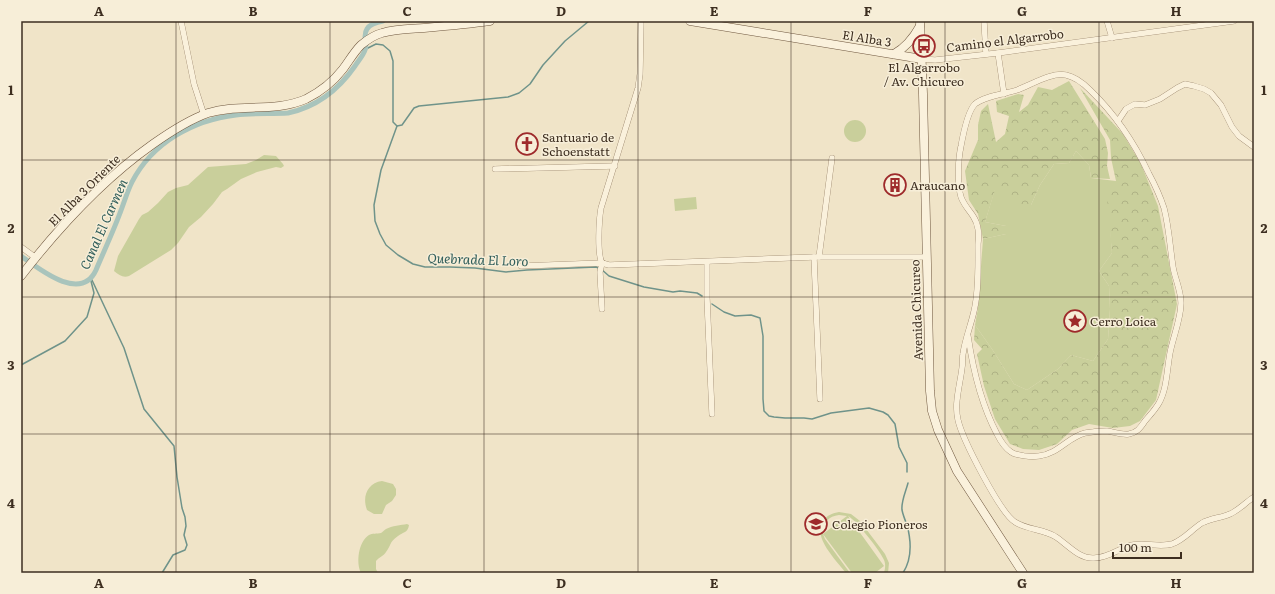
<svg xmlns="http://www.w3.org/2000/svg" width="1275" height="594" font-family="Literata,serif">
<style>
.grass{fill:#c9cf9b;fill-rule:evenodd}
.forest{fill:url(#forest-crowns)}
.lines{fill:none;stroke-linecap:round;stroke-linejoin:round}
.stream{stroke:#6f938a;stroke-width:1.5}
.canal{stroke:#a9c4bc;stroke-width:5}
.street-casing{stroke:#8d765c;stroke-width:6}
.secondary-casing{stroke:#6f573f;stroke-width:9}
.street{stroke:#faf1dc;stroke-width:5.5}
.secondary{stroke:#faf1dc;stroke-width:8}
.grid{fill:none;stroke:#3d2e20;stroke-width:1;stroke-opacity:0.55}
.labels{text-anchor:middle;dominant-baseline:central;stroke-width:3;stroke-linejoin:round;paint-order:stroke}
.street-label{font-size:12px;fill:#3d2e20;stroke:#f7eed8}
.poi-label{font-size:12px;fill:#3d2e20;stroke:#f7eed8;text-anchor:start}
.water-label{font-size:13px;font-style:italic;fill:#2f5d5a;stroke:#f7eed8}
.neatline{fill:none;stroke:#3d2e20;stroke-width:1.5}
.grid-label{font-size:13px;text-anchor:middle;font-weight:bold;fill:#3d2e20}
</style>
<defs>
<pattern id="forest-crowns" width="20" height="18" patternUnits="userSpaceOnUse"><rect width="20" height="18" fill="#c9cf9b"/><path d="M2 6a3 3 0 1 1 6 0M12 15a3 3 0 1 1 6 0" fill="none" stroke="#aeb285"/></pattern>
</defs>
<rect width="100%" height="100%" fill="#f0e4c8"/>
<g class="grass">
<circle cx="855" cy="131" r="11"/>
<path d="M 1076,151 L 1089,165 L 1091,178 L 1116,181 L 1110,223 L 1112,253 L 1099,271 L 1109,286 L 1110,309 L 1108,339 L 1093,361 L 1071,355 L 1058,369 L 1027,390 L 1014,384 L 992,349 L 975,325 L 978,308 L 983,239 L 1006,234 L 1006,226 L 985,222 L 995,189 L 1011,191 L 1031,205 L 1040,185 L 1054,164 L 1069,163 Z"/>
<path d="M 264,155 L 276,156 L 283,164 L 284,166 L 281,168 L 276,167 L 257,172 L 241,179 L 227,189 L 222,192 L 213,204 L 201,217 L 189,227 L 178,243 L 171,250 L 129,276 C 123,278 119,275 114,271 L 118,256 L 139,219 L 142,215 L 148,212 L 158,203 L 168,192 L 176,188 L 188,185 L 208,167 L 246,164 L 256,160 Z"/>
<path d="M 696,197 L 697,209 L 675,211 L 674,199 Z"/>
<path d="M 382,481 L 393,484 L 396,489 L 396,495 L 392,501 L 386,505 L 382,514 L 374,514 L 367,510 C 362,497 367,483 382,481 Z"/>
<path d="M 839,512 L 851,514 L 860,521 L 885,554 L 889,563 L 888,573 L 884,573 C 885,569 886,565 884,560 C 881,552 856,520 848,516 L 884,566 L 875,573 L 852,573 L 823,534 L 825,539 L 850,573 L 846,573 C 836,560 812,537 823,521 C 827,515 833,513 839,512 ZM 839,515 L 847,516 L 823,534 C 822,523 829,516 839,515 Z"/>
<path d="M 407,524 L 409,525 C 408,533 403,532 398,536 C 389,542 391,546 386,552 C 384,556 379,557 376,561 L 376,569 L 378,573 L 361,573 C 356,563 358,542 369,535 C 372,533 377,534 381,533 C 383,532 384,530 386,529 C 392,526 401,525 407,524 Z"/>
</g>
<g class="forest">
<path d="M 1069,81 L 1105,139 L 1108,153 L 1107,166 L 1110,179 L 1091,178 L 1089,165 L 1076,151 L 1069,163 L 1054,164 L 1040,185 L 1031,205 L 1013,206 L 1011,192 L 995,190 L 985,222 L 1006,226 L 1006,234 L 983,239 L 978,214 L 969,200 L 965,171 L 978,140 L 978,125 L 981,111 L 988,104 L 996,142 L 1005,134 L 1009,116 L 997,112 L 996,101 L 1018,94 L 1024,95 L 1019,112 L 1028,105 L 1038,87 L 1052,90 Z"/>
<path d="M 1080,88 L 1123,134 L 1141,164 L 1158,206 L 1177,304 L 1156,400 L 1140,421 L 1130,426 L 1113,428 L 1089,424 L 1072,430 L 1057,444 L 1039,450 L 1023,449 L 1010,444 L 995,419 L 984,386 L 977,354 L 982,349 L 974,340 L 975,325 L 992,349 L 1014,384 L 1027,390 L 1058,369 L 1071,355 L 1093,361 L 1108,339 L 1110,309 L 1109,286 L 1099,271 L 1112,253 L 1106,188 L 1116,181 L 1111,158 L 1110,140 Z"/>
</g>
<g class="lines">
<g class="stream">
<path d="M 366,49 L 376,44 L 383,45 L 390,51 L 393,61 L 393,122 L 397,126 L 381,170 L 374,205 L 375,221 L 380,234 L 386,245 L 398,255 L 413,264 L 425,267 L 450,267 L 475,268 L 506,272 L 527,270 L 596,267 L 601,269 L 609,276 L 644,287 L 673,292 L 680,291 L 697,293 L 702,296"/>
<path d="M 397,126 L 402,125 L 414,108 L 419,106 L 508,97 L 519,93 L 530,84 L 543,65 L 565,41 L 589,21"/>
<path d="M 91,278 L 124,348 L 144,409 L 174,446 L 177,477 L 182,508 L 185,517 L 186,526 L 184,535 L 187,545 L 185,550 L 173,555 L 162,573"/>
<path d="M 712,304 L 724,312 L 735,316 L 751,315 L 760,318 L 763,336 L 763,399 L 764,411 L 769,416 L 774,417 L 785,418 L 804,418 L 812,419 L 831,413 L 869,408 L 883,412 L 888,415 L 895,424 L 899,447 L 907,463 L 907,472"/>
<path d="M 21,365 L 65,341 L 87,317 L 94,293 L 91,281"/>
<path d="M 903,573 C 912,559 911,540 907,525 C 905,520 903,515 902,510 C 901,501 906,491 908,483"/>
</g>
<path class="canal" d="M 21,256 C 39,269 81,303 96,270 C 104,251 113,232 120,213 C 124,203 127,192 132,182 C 152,143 193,120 236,115 C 253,113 271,114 288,113 C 316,107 339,89 355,66 C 358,61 363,56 365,50 C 368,44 362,36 367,29 C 370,24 377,22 383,21"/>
<g class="street-casing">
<g id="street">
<path d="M 181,21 L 194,84 L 204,115"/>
<path d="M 641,21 L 640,74 L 638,88 L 601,208 C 599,219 597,254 602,263 L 609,265 L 814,257 L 926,257"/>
<path d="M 984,21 L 986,54"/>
<path d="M 1107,21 L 1112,38"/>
<path d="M 998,53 L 1004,94"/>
<path d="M 922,59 L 935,60 L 998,53 L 1234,21"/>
<path d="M 1118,121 L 1126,109 L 1135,104 L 1145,105 L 1160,99 L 1177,88 L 1185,84 L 1194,86 L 1204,89 L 1211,93 L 1221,105 L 1232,127 L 1239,136 L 1254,147"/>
<path d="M 495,169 L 615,166"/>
<path d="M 21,247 L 36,258"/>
<path d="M 814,257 L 820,399"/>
<path d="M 819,257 L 832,158"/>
<path d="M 707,262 L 707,298 L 712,414"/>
<path d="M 521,266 L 602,263 L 600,272 L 602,309"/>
<path d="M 968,336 C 973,370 981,404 997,434 C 1000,440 1005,448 1011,452 C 1017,456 1031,457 1039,456 C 1058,454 1068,437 1085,433 C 1091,432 1100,431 1107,431 C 1114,432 1121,435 1129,434 C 1138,432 1140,428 1145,421 C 1150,415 1155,410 1159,403 C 1167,389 1167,369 1170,353 C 1173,337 1181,319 1181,303 C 1181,290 1175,279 1173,267 C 1170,247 1169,227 1164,208 C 1160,196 1155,185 1149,174 C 1134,142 1115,114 1090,90 C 1083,83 1076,77 1066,75 C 1051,72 1031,85 1017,90 C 1005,94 984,96 975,104 C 968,111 963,135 961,146 C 958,160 957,183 961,197 C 964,205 969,210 973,216 C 979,225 979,234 978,244 C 978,265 979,291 974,311 C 971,325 965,339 963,354 C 962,358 963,363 962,368 C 960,385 954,403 958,420 C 962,438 1000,513 1015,522 C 1027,530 1044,529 1056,537 C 1068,545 1079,559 1094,558 C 1107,558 1117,550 1128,546 C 1143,541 1157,548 1172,544 C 1184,540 1192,529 1202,523 C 1211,518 1221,518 1230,514 C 1239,510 1246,502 1254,497"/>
</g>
</g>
<g class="secondary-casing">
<g id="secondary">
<path d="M 690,21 L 922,59"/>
<path d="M 920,21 L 923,94 L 930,391 L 932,411 L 938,430 L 957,471 L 1023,573"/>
<path d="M 894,54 C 905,48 914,37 920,26"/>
<path d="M 21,276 C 59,227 102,180 153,144 C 170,132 188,120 208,113 C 240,103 274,113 306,99 C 320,92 333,82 343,69 C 349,61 354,52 361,45 C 367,40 374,35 382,33 C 395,29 410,29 424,28 C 446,26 468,24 490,21"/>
</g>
</g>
<use href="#street" class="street"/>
<use href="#secondary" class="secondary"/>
</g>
<path class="grid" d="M 176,21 L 176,573M 330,21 L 330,573M 484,21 L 484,573M 638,21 L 638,573M 791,21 L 791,573M 945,21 L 945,573M 1099,21 L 1099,573M 21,160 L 1254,160M 21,297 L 1254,297M 21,434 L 1254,434"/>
<defs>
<g id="bus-ring" transform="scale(1.15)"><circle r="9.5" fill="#f7eed8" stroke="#9e2a2b" stroke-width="1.5"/><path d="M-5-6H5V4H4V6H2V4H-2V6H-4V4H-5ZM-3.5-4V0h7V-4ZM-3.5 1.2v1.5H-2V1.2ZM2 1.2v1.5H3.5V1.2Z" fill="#9e2a2b"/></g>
<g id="church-ring" transform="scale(1.15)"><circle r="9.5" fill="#f7eed8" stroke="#9e2a2b" stroke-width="1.5"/><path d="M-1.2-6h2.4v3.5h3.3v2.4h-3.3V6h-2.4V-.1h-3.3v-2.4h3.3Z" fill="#9e2a2b"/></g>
<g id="building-ring" transform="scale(1.15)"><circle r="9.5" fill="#f7eed8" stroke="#9e2a2b" stroke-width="1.5"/><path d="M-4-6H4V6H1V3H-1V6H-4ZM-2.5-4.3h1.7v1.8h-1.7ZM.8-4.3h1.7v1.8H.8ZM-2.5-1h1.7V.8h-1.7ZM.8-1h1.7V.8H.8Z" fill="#9e2a2b"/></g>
<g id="sight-ring" transform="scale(1.15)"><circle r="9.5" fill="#f7eed8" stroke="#9e2a2b" stroke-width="1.5"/><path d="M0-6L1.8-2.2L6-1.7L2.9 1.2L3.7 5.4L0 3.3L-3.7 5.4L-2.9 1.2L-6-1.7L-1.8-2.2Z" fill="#9e2a2b"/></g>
<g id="school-ring" transform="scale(1.15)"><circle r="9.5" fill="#f7eed8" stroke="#9e2a2b" stroke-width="1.5"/><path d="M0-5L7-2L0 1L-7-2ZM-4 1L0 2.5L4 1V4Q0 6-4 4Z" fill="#9e2a2b"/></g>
</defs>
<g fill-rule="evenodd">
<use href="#bus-ring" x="924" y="46"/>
<use href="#church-ring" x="527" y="144"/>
<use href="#building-ring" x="895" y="185"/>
<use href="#sight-ring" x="1075" y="321"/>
<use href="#school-ring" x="816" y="524"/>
</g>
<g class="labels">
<g class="street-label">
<text transform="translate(867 38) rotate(9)">El Alba 3</text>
<text transform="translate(1005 40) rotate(-7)">Camino el Algarrobo</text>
<text transform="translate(84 190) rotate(-45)">El Alba 3 Oriente</text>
<text transform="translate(916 310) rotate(-92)">Avenida Chicureo</text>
</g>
<g class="poi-label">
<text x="924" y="67" text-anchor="middle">El Algarrobo<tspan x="924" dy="14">/ Av. Chicureo</tspan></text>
<text x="542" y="137">Santuario de<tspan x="542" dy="14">Schoenstatt</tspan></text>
<text x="910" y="185">Araucano</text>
<text x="1090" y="321">Cerro Loica</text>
<text x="832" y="524">Colegio Pioneros</text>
</g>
<g class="water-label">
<text transform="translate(103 224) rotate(-66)">Canal El Carmen</text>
<text transform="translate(478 259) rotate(2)">Quebrada El Loro</text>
</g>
</g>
<rect width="1275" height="594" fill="none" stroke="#f7eed8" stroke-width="44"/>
<path d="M1113 552v6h68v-6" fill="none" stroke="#3d2e20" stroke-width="2"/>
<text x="1119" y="552" font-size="12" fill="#3d2e20" stroke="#f7eed8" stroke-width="3" paint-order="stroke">100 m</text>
<rect x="22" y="22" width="1231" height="550" class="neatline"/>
<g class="grid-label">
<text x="99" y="16">A</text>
<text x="253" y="16">B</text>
<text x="407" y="16">C</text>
<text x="561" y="16">D</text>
<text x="714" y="16">E</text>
<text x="868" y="16">F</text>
<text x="1022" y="16">G</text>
<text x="1176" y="16">H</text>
<text x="11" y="95">1</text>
<text x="1264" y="95">1</text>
<text x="11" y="233">2</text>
<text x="1264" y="233">2</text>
<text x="11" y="370">3</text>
<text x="1264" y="370">3</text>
<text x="11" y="508">4</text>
<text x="1264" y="508">4</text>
<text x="99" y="588">A</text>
<text x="253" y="588">B</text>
<text x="407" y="588">C</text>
<text x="561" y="588">D</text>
<text x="714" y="588">E</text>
<text x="868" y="588">F</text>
<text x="1022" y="588">G</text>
<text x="1176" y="588">H</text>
</g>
</svg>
